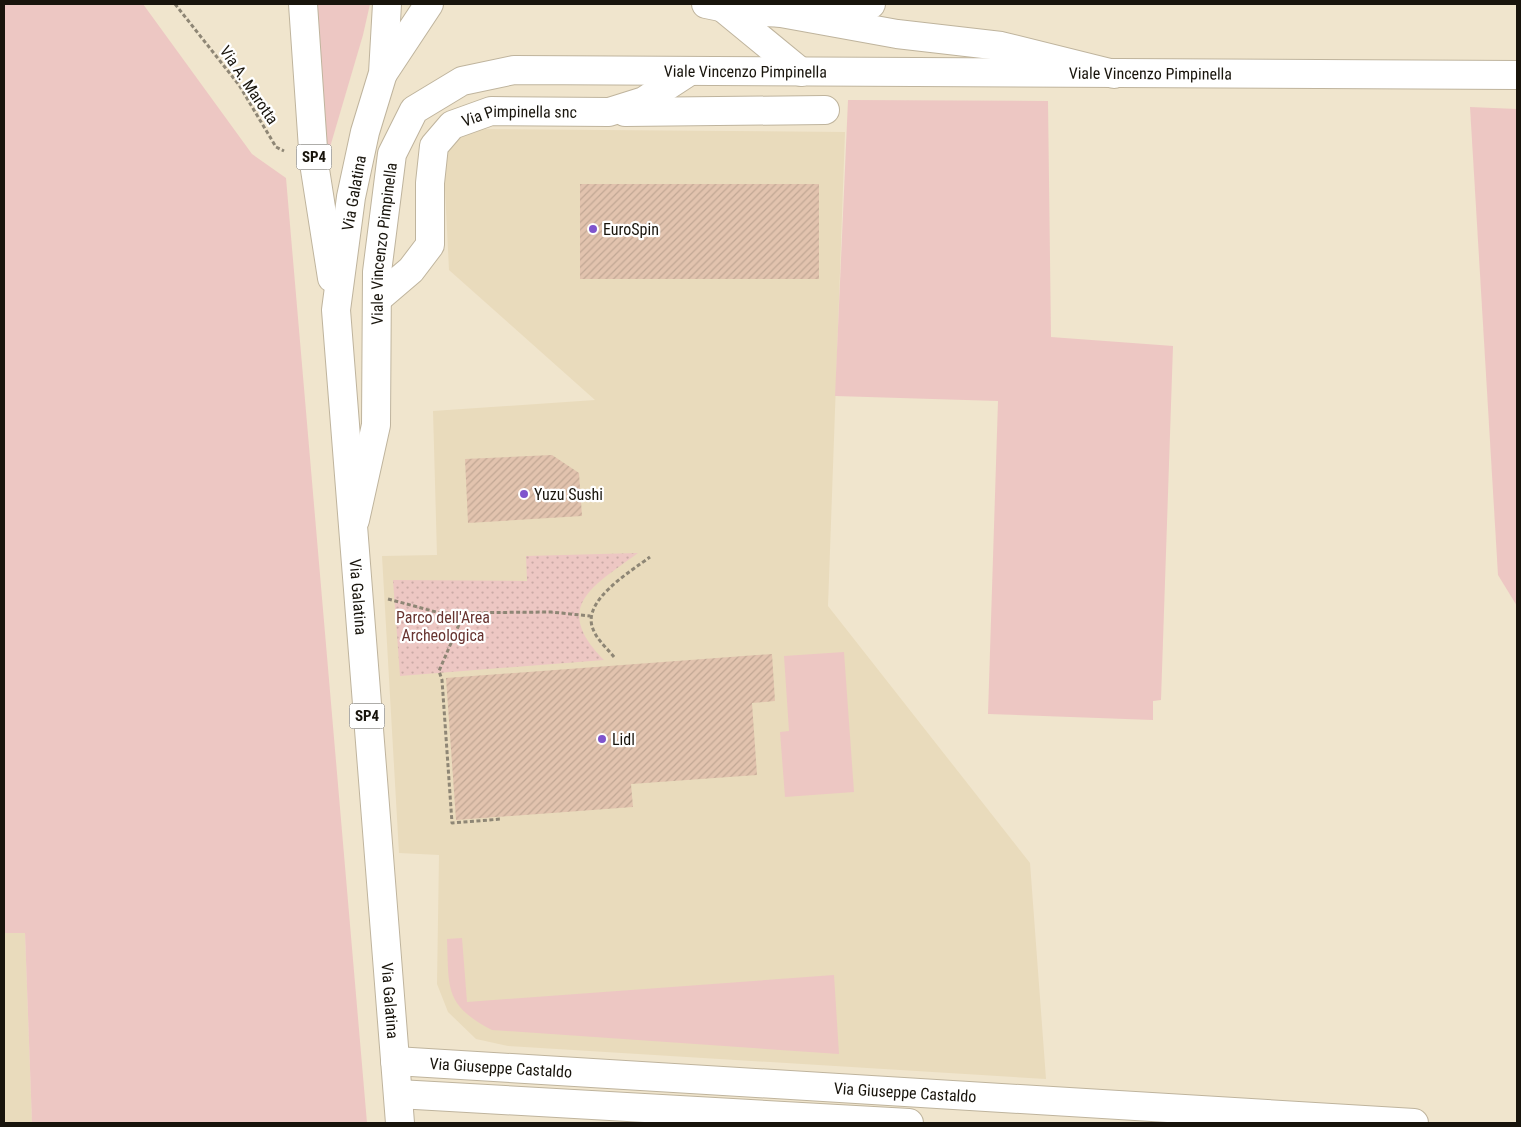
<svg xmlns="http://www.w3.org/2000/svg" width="1521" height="1127" font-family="'Roboto Condensed',sans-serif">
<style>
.built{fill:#e9dbbc}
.grass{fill:#edc7c3}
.park{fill:url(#park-dots)}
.building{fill:url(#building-hatch)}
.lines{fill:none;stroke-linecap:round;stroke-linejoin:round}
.minor-casing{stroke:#bfb49d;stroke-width:30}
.major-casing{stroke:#bfb49d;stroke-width:30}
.highway-casing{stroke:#bfb49d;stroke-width:30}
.path{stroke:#8e8675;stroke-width:3;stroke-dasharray:4 2.5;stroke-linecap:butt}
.minor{stroke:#fff;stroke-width:28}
.major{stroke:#fff;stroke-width:28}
.highway{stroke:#fff;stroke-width:28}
.poi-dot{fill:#7f54cd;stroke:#fff;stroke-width:2}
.labels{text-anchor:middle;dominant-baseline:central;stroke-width:4.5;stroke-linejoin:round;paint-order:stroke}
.shield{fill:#fff;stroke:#5d5a55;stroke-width:1}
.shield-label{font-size:15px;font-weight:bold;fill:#18140c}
.street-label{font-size:16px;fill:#18140c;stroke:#fff}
.poi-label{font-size:16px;fill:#18140c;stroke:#fff;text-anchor:start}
.park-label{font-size:16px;fill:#683430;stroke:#fff}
</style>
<defs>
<pattern id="park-dots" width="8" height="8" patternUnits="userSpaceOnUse" patternTransform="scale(1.25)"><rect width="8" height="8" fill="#edc7c3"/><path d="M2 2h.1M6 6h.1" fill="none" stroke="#caaaa6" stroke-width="1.8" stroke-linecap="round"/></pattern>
<pattern id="building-hatch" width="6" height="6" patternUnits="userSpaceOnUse" patternTransform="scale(1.25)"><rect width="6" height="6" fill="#e2c3ae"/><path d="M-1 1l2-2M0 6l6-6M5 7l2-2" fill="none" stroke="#c1a794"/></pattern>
</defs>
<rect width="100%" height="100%" fill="#f0e5cd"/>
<g class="built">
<path d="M 464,129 L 845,132 L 828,606 L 1030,863 L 1046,1079 L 508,1046 L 476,1039 L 448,1012 L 437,984 L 439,855 L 399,853 L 382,556 L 437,555 L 433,411 L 595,400 L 449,270 L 443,148 Z"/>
<path d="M 25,932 L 32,1123 L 4,1123 L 4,933 Z"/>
</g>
<g class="grass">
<path d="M 4,4 L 143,4 L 252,154 L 286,178 L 367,1123 L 32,1123 L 25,933 L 4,933 Z"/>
<path d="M 316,4 L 370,4 L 363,35 L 328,154 Z"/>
<path d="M 848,100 L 1048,101 L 1051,337 L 1173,346 L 1161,700 L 1153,701 L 1153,720 L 988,714 L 998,401 L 835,396 Z"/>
<path d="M 1470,107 L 1517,109 L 1517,606 L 1498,575 Z"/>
<path d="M 844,652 L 854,792 L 785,797 L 780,732 L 789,731 L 784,656 Z"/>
<path d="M 462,938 L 467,1002 L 834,975 L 839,1054 L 492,1030 C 444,1005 449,988 447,939 Z"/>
</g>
<path class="park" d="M 638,553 C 595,585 550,606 604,660 L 400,676 L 393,580 L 527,581 L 526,556 Z"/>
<g class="building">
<rect x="580" y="184" width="239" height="95"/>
<path d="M 552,455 L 579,473 L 582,516 L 468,523 L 465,459 Z"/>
<path d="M 772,654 L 775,701 L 752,703 L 757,775 L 631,784 L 633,807 L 456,820 L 446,678 Z"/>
</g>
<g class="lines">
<g class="minor-casing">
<g id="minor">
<path d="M 625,112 L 825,110"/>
<path id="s1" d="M 377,299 L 411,270 L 430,245 L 430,183 L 434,146 L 452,125 L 491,111 L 609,112 L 644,101 L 690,71"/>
<path id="s2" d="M 355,520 L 376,425 L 377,272 L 392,154 L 414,110 L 462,81 L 514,70 L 1517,75"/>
<path id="s3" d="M 395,1061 L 1414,1123"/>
<path d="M 398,1094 L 909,1123"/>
</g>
</g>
<g class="major-casing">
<g id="major">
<path d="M 303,4 L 314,163 L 332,278"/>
<path id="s4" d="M 387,4 L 383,73 L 365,132 L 351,197 L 336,310 L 400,1123"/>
<path d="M 384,72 L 429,4"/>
</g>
</g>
<g class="highway-casing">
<g id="highway">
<path d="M 706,4 C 758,16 819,15 871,4"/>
<path d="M 723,8 L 801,72"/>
<path d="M 770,11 L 897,34 L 1001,46 L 1114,74"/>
</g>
</g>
<g class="path">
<path d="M 175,4 L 239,85 L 276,147 L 284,151"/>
<path d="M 388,599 L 440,613 L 551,612 L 590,616"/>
<path d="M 464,613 L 439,671 L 442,680 L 452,823 L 501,819"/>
<path d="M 614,657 C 607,648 597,640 593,629 C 581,601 630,572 650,557"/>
</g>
<use href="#minor" class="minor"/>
<use href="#major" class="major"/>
<use href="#highway" class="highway"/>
</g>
<g class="poi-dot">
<circle cx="593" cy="229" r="5"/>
<circle cx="524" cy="494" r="5"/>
<circle cx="602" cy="739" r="5"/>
</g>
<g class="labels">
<g class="shield">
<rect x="296.5" y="144.5" width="35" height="25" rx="4"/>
<rect x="349.5" y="703.5" width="35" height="25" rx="4"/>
</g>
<g class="shield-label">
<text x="314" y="157">SP4</text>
<text x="367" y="716">SP4</text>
</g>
<g class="street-label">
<text stroke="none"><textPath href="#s2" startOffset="759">Viale Vincenzo Pimpinella</textPath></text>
<text stroke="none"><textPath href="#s2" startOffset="1164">Viale Vincenzo Pimpinella</textPath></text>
<text transform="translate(249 85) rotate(56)">Via A. Marotta</text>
<text stroke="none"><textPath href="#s1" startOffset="272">Via Pimpinella snc</textPath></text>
<text transform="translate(354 193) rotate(-80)">Via Galatina</text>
<text stroke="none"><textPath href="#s2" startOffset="279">Viale Vincenzo Pimpinella</textPath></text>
<text stroke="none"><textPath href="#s4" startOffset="599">Via Galatina</textPath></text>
<text stroke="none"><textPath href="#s4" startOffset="1004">Via Galatina</textPath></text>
<text stroke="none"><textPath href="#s3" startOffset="106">Via Giuseppe Castaldo</textPath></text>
<text stroke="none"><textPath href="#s3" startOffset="511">Via Giuseppe Castaldo</textPath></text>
</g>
<g class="poi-label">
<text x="603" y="229">EuroSpin</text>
<text x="534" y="494">Yuzu Sushi</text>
<text x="612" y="739">Lidl</text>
</g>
<g class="park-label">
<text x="443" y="617">Parco dell'Area<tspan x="443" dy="18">Archeologica</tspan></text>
</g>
</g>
<rect width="1521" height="1127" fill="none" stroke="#18140c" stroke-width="10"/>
</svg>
